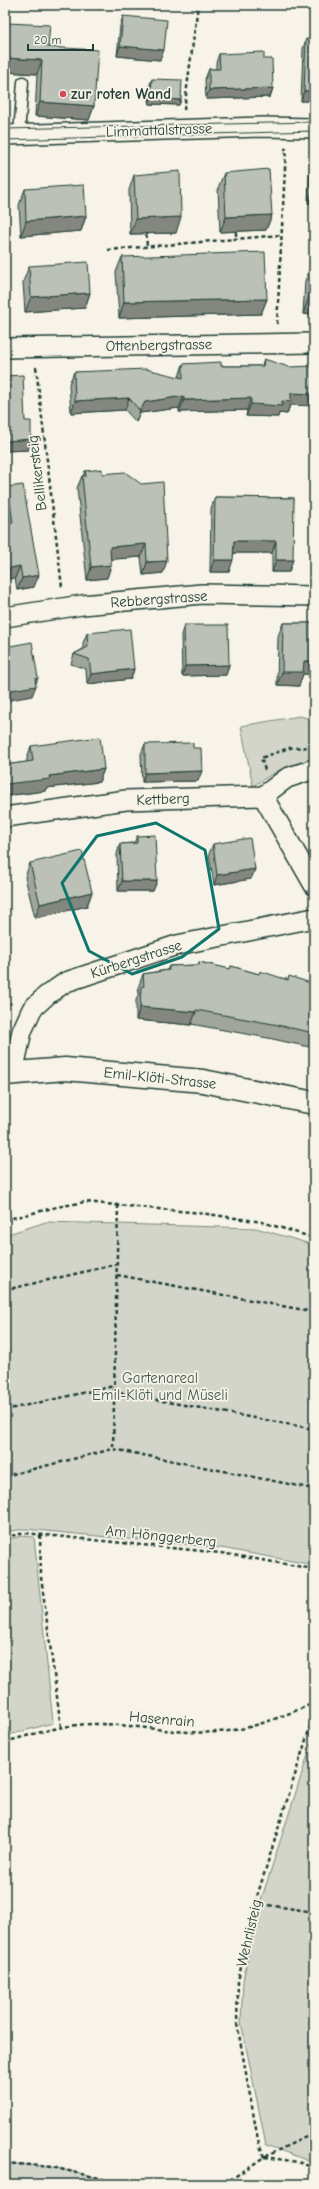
<svg xmlns="http://www.w3.org/2000/svg" width="319" height="2189" font-family="'Comic Neue',sans-serif">
<style>
.green{fill:#d3d5ca;stroke:#79897f}
.lines{fill:none;stroke-linecap:round;stroke-linejoin:round}
.service-casing{stroke:#1f3d34;stroke-width:13}
.minor-casing{stroke:#1f3d34;stroke-width:22}
.tertiary-casing{stroke:#1f3d34;stroke-width:25}
.path{stroke:#1f3d34;stroke-width:2.5;stroke-dasharray:4 3;stroke-linecap:butt}
.service{stroke:#f7f3e8;stroke-width:10}
.minor{stroke:#f7f3e8;stroke-width:19}
.tertiary{stroke:#f7f3e8;stroke-width:22}
.tram{stroke:#1f3d34;stroke-width:1}
.wall{fill:#a1a69d;stroke:#1f3d34}
.shaded-wall{fill:#83877f;stroke:#1f3d34}
.building{fill:#bbc1b6;stroke:#1f3d34}
.marked{fill:none;stroke:#0f766e;stroke-width:3;stroke-linejoin:round}
.poi-dot{fill:#d1495b;stroke:#f7f3e8;stroke-width:1.5}
.labels{text-anchor:middle;dominant-baseline:central;stroke-width:3.5;stroke-linejoin:round;paint-order:stroke}
.poi-label{font-size:15px;font-weight:bold;fill:#1f3d34;stroke:#f7f3e8;text-anchor:start}
.street-label{font-size:15px;fill:#1f3d34;stroke:#f7f3e8}
.park-label{font-size:15px;fill:#435b52;stroke:#f7f3e8}
</style>
<rect width="100%" height="100%" fill="#f7f3e8"/>
<filter id="ink" filterUnits="userSpaceOnUse"><feTurbulence type="fractalNoise" baseFrequency=".025" numOctaves="2"/><feDisplacementMap in="SourceGraphic" scale="8" xChannelSelector="R" yChannelSelector="G"/><feConvolveMatrix kernelMatrix="1 2 1 2 8 2 1 2 1" color-interpolation-filters="sRGB"/></filter>
<g filter="url(#ink)">
<g class="green">
<path d="M 300,716 L 314,720 L 314,761 C 293,760 270,775 253,786 L 241,726 Z"/>
<path d="M 46,1222 L 256,1228 L 314,1245 L 314,1565 L 221,1548 L 25,1529 L 5,1532 L 5,1235 Z"/>
<path d="M 22,1536 L 34,1537 L 53,1723 L 5,1736 L 5,1540 Z"/>
<path d="M 314,1736 L 314,2163 L 266,2145 L 241,2022 L 243,1981 L 256,1916 Z"/>
<path d="M 5,2163 L 52,2167 L 124,2184 L 5,2184 Z"/>
</g>
<g class="lines">
<g class="service-casing">
<path id="service" d="M 19,134 L 23,82"/>
</g>
<g class="minor-casing">
<g id="minor">
<path d="M 5,135 L 262,127 L 314,128"/>
<path d="M 5,348 L 314,343"/>
<path d="M 5,617 L 82,605 L 202,594 L 314,596"/>
<path d="M 263,796 L 314,885"/>
<path d="M 5,817 L 126,800 L 263,796 L 287,778 L 314,769"/>
<path d="M 13,1073 L 22,1031 L 32,1009 L 47,995 L 66,982 L 177,945 L 314,918"/>
</g>
</g>
<g class="tertiary-casing">
<path id="tertiary" d="M 5,1074 L 65,1069 L 203,1081 L 314,1103"/>
</g>
<g class="path">
<path d="M 184,110 L 198,5"/>
<path d="M 236,232 L 236,239"/>
<path d="M 146,234 L 147,246"/>
<path d="M 108,250 L 281,235"/>
<path d="M 5,279 L 9,328"/>
<path d="M 277,324 L 286,149 L 284,149"/>
<path d="M 36,367 L 62,587"/>
<path d="M 265,770 L 261,758 L 289,748 L 312,747"/>
<path d="M 5,1009 L 11,1003"/>
<path d="M 118,1205 L 113,1449 L 314,1489"/>
<path d="M 5,1220 L 57,1207 L 85,1202 L 201,1213 L 262,1222 L 314,1238"/>
<path d="M 117,1275 L 314,1312"/>
<path d="M 5,1290 L 118,1264"/>
<path d="M 114,1392 L 314,1429"/>
<path d="M 5,1410 L 114,1386"/>
<path d="M 5,1476 L 113,1449"/>
<path d="M 40,1535 L 41,1577 L 61,1727"/>
<path d="M 5,1537 L 25,1533 L 221,1553 L 314,1569"/>
<path d="M 5,1742 C 34,1734 64,1724 94,1724 C 143,1724 191,1739 240,1729 C 265,1724 290,1713 314,1703"/>
<path d="M 255,1903 L 314,1912"/>
<path d="M 264,2157 L 258,2140 L 237,2023 L 238,1981 L 255,1903 L 314,1714"/>
<path d="M 264,2157 L 298,2162 L 314,2168"/>
<path d="M 5,2163 L 52,2167 L 124,2184"/>
<path d="M 224,2184 L 264,2157 L 314,2133"/>
</g>
<use href="#service" class="service"/>
<use href="#minor" class="minor"/>
<use href="#tertiary" class="tertiary"/>
<g class="tram">
<path d="M 5,129 L 314,122"/>
<path d="M 5,140 L 314,131"/>
</g>
</g>
<g class="wall">
<path d="M 123,16 L 160,60 L 117,56 L 120,26 Z"/>
<path d="M 7,23 L 48,47 L 94,106 L 89,120 L 35,116 L 37,74 L 5,72 L 5,27 Z"/>
<path d="M 306,39 L 314,101 L 301,101 L 303,49 Z"/>
<path d="M 219,54 L 264,59 L 273,88 L 270,97 L 206,99 L 205,79 L 209,69 L 216,69 L 216,63 Z"/>
<path d="M 152,79 L 181,100 L 179,105 L 149,104 L 150,84 Z"/>
<path d="M 314,152 L 314,204 L 308,203 L 310,164 Z"/>
<path d="M 224,173 L 272,215 L 266,230 L 220,232 L 218,188 Z"/>
<path d="M 134,175 L 176,233 L 130,234 L 129,190 Z"/>
<path d="M 25,189 L 86,216 L 81,231 L 21,236 L 19,205 Z"/>
<path d="M 122,257 L 267,299 L 261,314 L 119,318 L 116,272 Z"/>
<path d="M 311,264 L 314,315 L 303,314 L 305,281 Z"/>
<path d="M 29,266 L 90,293 L 85,308 L 25,312 L 23,282 Z"/>
<path d="M 264,359 L 290,405 L 287,414 L 279,413 L 278,417 L 246,416 L 247,410 L 179,412 L 179,408 L 140,413 L 136,422 L 125,410 L 71,413 L 69,384 L 74,372 L 179,377 L 183,364 L 221,366 L 262,366 Z"/>
<path d="M 5,376 L 25,421 L 31,439 L 28,450 L 5,451 Z"/>
<path d="M 85,471 L 102,474 L 163,573 L 143,575 L 141,557 L 111,559 L 111,565 L 107,578 L 87,580 L 77,488 L 82,476 L 83,476 Z"/>
<path d="M 8,487 L 34,587 L 17,590 L 5,510 L 5,495 Z"/>
<path d="M 215,497 L 294,498 L 289,572 L 272,572 L 272,553 L 234,553 L 229,572 L 210,572 L 211,509 Z"/>
<path d="M 283,623 L 314,623 L 314,674 L 303,674 L 299,686 L 277,685 L 278,636 Z"/>
<path d="M 184,625 L 229,665 L 226,675 L 182,676 L 181,635 Z"/>
<path d="M 87,633 L 134,669 L 131,679 L 87,684 L 86,669 L 71,664 L 74,654 L 83,649 L 83,643 Z"/>
<path d="M 145,744 L 193,748 L 198,781 L 142,782 L 141,754 Z"/>
<path d="M 31,746 L 104,769 L 99,782 L 46,788 L 45,791 L 5,796 L 5,765 L 27,762 L 27,758 Z"/>
<path d="M 137,836 L 157,881 L 153,891 L 118,891 L 117,854 L 120,844 L 134,843 Z"/>
<path d="M 213,844 L 255,869 L 251,879 L 214,885 L 209,854 Z"/>
<path d="M 30,863 L 92,892 L 87,906 L 35,918 L 25,877 Z"/>
<path d="M 199,962 L 230,969 L 231,966 L 259,974 L 314,984 L 314,1048 L 268,1038 L 191,1024 L 191,1025 L 136,1020 L 136,1000 L 139,993 L 138,988 L 143,974 L 167,970 L 169,966 L 198,965 Z"/>
</g>
<g class="shaded-wall">
<path d="M 120,46 L 164,50 L 160,60 L 117,56 Z"/>
<path d="M 5,58 L 42,60 L 37,74 L 5,72 Z"/>
<path d="M 273,88 L 270,97 L 206,99 L 209,90 Z"/>
<path d="M 304,91 L 314,91 L 314,101 L 301,101 Z"/>
<path d="M 151,98 L 181,100 L 179,105 L 149,104 Z"/>
<path d="M 40,102 L 94,106 L 89,120 L 35,116 Z"/>
<path d="M 313,190 L 314,190 L 314,204 L 308,203 Z"/>
<path d="M 272,215 L 266,230 L 220,232 L 226,217 Z"/>
<path d="M 86,216 L 81,231 L 21,236 L 26,221 Z"/>
<path d="M 181,217 L 176,233 L 130,234 L 136,219 Z"/>
<path d="M 90,293 L 85,308 L 25,312 L 31,297 Z"/>
<path d="M 309,297 L 314,297 L 314,315 L 303,314 Z"/>
<path d="M 267,299 L 261,314 L 119,318 L 124,302 Z"/>
<path d="M 291,393 L 314,394 L 314,406 L 290,405 L 287,414 L 279,413 L 278,417 L 246,416 L 251,404 Z"/>
<path d="M 184,396 L 179,408 L 140,413 L 136,422 L 140,411 L 145,402 Z"/>
<path d="M 129,398 L 125,410 L 71,413 L 75,401 Z"/>
<path d="M 251,398 L 247,410 L 179,412 L 184,400 Z"/>
<path d="M 31,439 L 28,450 L 5,451 L 5,446 L 7,441 Z"/>
<path d="M 234,541 L 276,541 L 272,553 L 229,553 Z"/>
<path d="M 146,544 L 141,557 L 105,560 L 110,547 Z"/>
<path d="M 214,560 L 233,560 L 229,572 L 210,572 Z"/>
<path d="M 276,560 L 293,560 L 289,572 L 272,572 Z"/>
<path d="M 167,561 L 163,573 L 143,575 L 147,562 Z"/>
<path d="M 111,565 L 107,578 L 87,580 L 91,567 Z"/>
<path d="M 20,566 L 15,578 L 5,580 L 5,569 Z"/>
<path d="M 39,575 L 34,587 L 17,590 L 22,578 Z"/>
<path d="M 304,661 L 314,661 L 314,674 L 303,674 L 299,686 L 277,685 L 282,672 Z"/>
<path d="M 229,665 L 226,675 L 182,676 L 185,666 Z"/>
<path d="M 134,669 L 131,679 L 87,684 L 91,674 Z"/>
<path d="M 38,678 L 35,686 L 36,686 L 32,696 L 5,701 L 5,691 L 35,679 Z"/>
<path d="M 104,769 L 99,782 L 46,788 L 45,791 L 5,796 L 5,788 L 6,784 L 49,776 Z"/>
<path d="M 202,771 L 198,781 L 142,782 L 145,773 Z"/>
<path d="M 255,869 L 251,879 L 214,885 L 217,875 Z"/>
<path d="M 122,881 L 157,881 L 153,891 L 118,891 Z"/>
<path d="M 92,892 L 87,906 L 35,918 L 40,904 Z"/>
<path d="M 140,1007 L 196,1012 L 191,1025 L 136,1020 Z"/>
</g>
<g class="building">
<path d="M 123,16 L 167,20 L 164,50 L 120,46 Z"/>
<path d="M 7,23 L 50,25 L 48,47 L 98,50 L 94,106 L 40,102 L 42,60 L 5,58 L 5,44 Z"/>
<path d="M 306,39 L 314,39 L 314,91 L 304,91 Z"/>
<path d="M 264,52 L 264,59 L 272,59 L 273,88 L 209,90 L 209,69 L 220,69 L 219,54 Z"/>
<path d="M 152,79 L 182,80 L 181,100 L 151,98 Z"/>
<path d="M 269,169 L 272,215 L 226,217 L 224,173 Z"/>
<path d="M 314,169 L 314,190 L 313,190 Z"/>
<path d="M 180,171 L 181,217 L 136,219 L 134,175 Z"/>
<path d="M 84,185 L 86,216 L 26,221 L 25,189 Z"/>
<path d="M 265,252 L 267,299 L 124,302 L 122,257 Z"/>
<path d="M 88,262 L 90,293 L 31,297 L 29,266 Z"/>
<path d="M 311,264 L 314,264 L 314,297 L 309,297 Z"/>
<path d="M 264,359 L 289,367 L 314,366 L 314,394 L 291,393 L 291,402 L 282,401 L 282,406 L 251,404 L 251,398 L 184,400 L 184,396 L 145,402 L 140,411 L 129,398 L 75,401 L 74,372 L 146,369 L 183,378 L 183,364 L 221,362 L 221,366 L 263,366 Z"/>
<path d="M 23,375 L 25,421 L 31,421 L 31,439 L 7,441 L 5,405 L 5,376 Z"/>
<path d="M 102,469 L 102,474 L 125,472 L 141,484 L 163,482 L 167,561 L 147,562 L 146,544 L 110,547 L 111,565 L 91,567 L 82,476 L 86,476 L 85,471 Z"/>
<path d="M 23,485 L 39,575 L 22,578 L 20,566 L 5,569 L 5,525 L 13,523 L 8,487 Z"/>
<path d="M 215,497 L 294,498 L 293,560 L 276,560 L 276,541 L 234,541 L 233,560 L 214,560 Z"/>
<path d="M 283,623 L 314,623 L 314,661 L 304,661 L 303,672 L 282,672 Z"/>
<path d="M 184,625 L 228,625 L 229,665 L 185,666 Z"/>
<path d="M 130,629 L 134,669 L 91,674 L 89,659 L 74,654 L 88,647 L 87,633 Z"/>
<path d="M 32,642 L 38,678 L 35,679 L 36,686 L 5,691 L 5,647 Z"/>
<path d="M 100,737 L 104,769 L 49,776 L 50,779 L 6,784 L 5,772 L 5,765 L 33,761 L 31,746 Z"/>
<path d="M 193,743 L 193,748 L 201,748 L 202,771 L 145,773 L 145,744 Z"/>
<path d="M 155,835 L 157,881 L 122,881 L 120,844 L 137,843 L 137,836 Z"/>
<path d="M 250,838 L 255,869 L 217,875 L 213,844 Z"/>
<path d="M 82,851 L 92,892 L 40,904 L 30,863 Z"/>
<path d="M 199,962 L 230,969 L 231,966 L 259,974 L 260,971 L 288,980 L 289,976 L 314,984 L 314,1033 L 273,1024 L 196,1010 L 196,1012 L 140,1007 L 141,987 L 144,986 L 143,974 L 169,970 L 169,966 L 199,965 Z"/>
</g>
</g>
<path class="marked" d="M 156,823 L 205,850 L 219,929 L 182,957 L 132,974 L 89,951 L 62,883 L 97,836 Z"/>
<circle class="poi-dot" cx="63" cy="94" r="4"/>
<g class="labels">
<g class="poi-label">
<text x="71" y="94">zur roten Wand</text>
</g>
<g class="street-label">
<text transform="translate(159 130) rotate(-2)">Limmattalstrasse</text>
<text transform="translate(159 345) rotate(-1)">Ottenbergstrasse</text>
<text transform="translate(37 473) rotate(-97)">Bellikersteig</text>
<text transform="translate(159 599) rotate(-4)">Rebbergstrasse</text>
<text transform="translate(163 799) rotate(-2)">Kettberg</text>
<text transform="translate(136 959) rotate(-18)">Kürbergstrasse</text>
<text transform="translate(160 1078) rotate(6)">Emil-Klöti-Strasse</text>
<text transform="translate(161 1536) rotate(6)">Am Hönggerberg</text>
<text transform="translate(162 1719) rotate(5)">Hasenrain</text>
<text transform="translate(249 1933) rotate(-77)">Wehrlisteig</text>
</g>
<g class="park-label">
<text x="160" y="1378">Gartenareal<tspan x="160" dy="17">Emil-Klöti und Müseli</tspan></text>
</g>
</g>
<rect width="319" height="2189" fill="none" stroke="#f7f3e8" stroke-width="20"/>
<rect x="10" y="10" width="299" height="2169" fill="none" stroke="#1f3d34" stroke-width="1.5" filter="url(#ink)"/>
<path d="M28 44v6h65v-6" fill="none" stroke="#1f3d34" stroke-width="2"/>
<text x="34" y="44" font-size="12" fill="#1f3d34" stroke="#f7f3e8" stroke-width="3" paint-order="stroke">20 m</text>
</svg>
